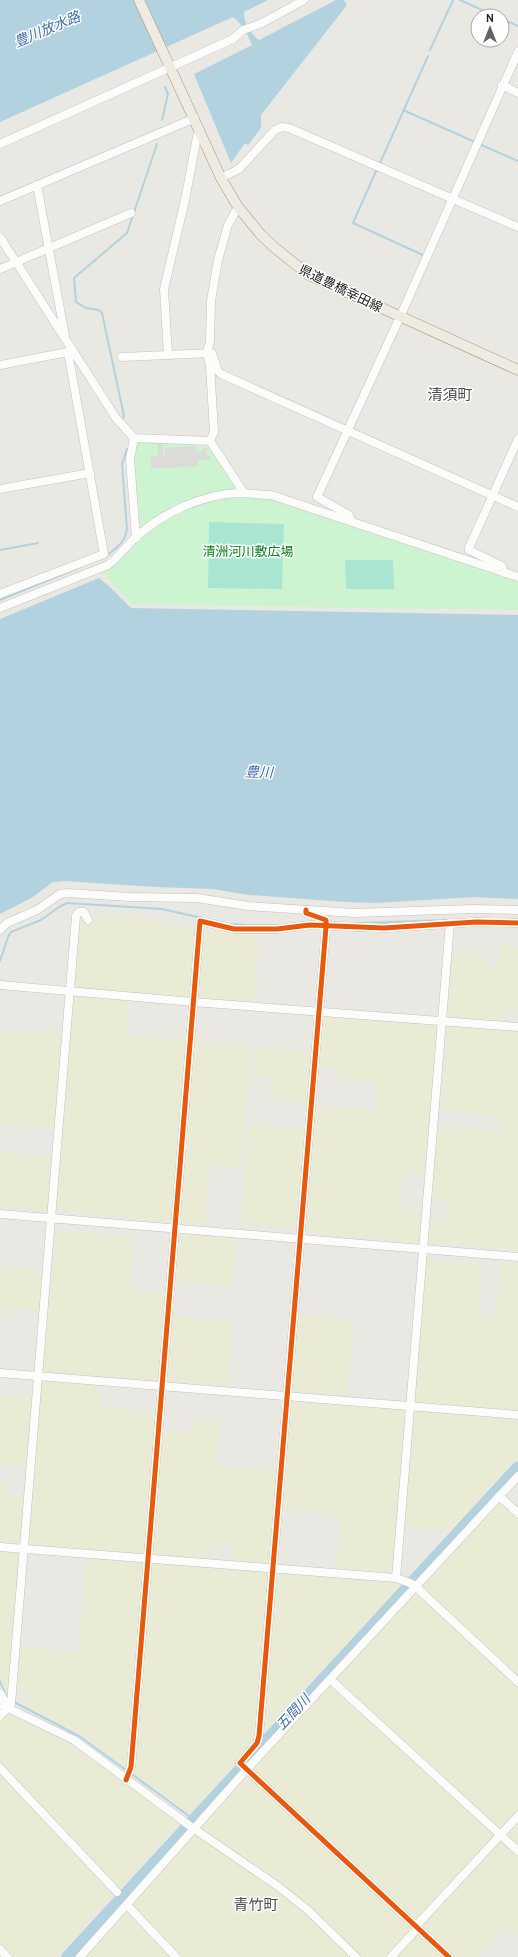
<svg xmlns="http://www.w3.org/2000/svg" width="518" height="1957" font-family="Cabin,'Noto Sans JP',sans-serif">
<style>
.farmland{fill:#e9ebd4}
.park{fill:#cdf4d1}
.pitch{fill:#aae5d2}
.parking{fill:#dcdbd9}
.water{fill:#b3d2e0}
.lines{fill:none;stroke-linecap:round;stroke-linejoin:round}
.stream{stroke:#b3d2e0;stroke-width:2}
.river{stroke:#b3d2e0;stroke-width:13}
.minor-casing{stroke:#c2c2bf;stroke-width:9}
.major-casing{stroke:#9f9880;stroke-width:11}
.minor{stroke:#fcfcfb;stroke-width:8}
.major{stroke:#f0ebe1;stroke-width:10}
.cycleway-casing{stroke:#fff;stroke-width:8}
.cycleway{stroke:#e8590c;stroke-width:5}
.labels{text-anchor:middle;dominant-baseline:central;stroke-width:3;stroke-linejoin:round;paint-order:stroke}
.street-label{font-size:13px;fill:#1b1b1b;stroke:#fff}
.park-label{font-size:13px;fill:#047d1a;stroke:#fff}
.water-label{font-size:14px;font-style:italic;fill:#426eaf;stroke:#fff}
.quarter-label{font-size:15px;fill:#4e4e4e;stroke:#fff}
</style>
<rect width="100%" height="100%" fill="#eae8e2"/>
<g class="farmland">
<path d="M 82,918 L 142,918 L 231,935 L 259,934 L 254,1005 L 132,994 L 126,1036 L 250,1044 L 242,1167 L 208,1165 L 205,1225 L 55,1210 Z"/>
<path d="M 503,944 L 518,947 L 518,1011 L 505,1010 L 503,1023 L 448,1019 L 452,953 L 485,956 L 484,966 L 498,968 Z"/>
<path d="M 324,1015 L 438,1026 L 424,1173 L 404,1170 L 399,1209 L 421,1212 L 418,1243 L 301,1231 L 315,1105 L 376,1110 L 375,1082 L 337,1080 L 338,1069 L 318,1068 Z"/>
<path d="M 450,1027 L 518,1031 L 518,1250 L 429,1242 L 431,1218 L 449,1218 L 450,1201 L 431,1199 L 438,1126 L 500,1132 L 497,1116 L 441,1110 Z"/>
<path d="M 0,1032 L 61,1032 L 54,1129 L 0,1124 Z"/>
<path d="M 257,1048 L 311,1052 L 309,1103 L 270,1097 L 271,1079 L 253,1074 Z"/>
<path d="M 249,1125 L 305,1129 L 295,1228 L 240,1224 Z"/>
<path d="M 0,1151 L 52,1158 L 49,1211 L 0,1207 Z"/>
<path d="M 57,1231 L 133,1237 L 130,1289 L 167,1293 L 159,1382 L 43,1372 Z"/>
<path d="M 179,1234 L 237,1239 L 232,1286 L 175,1281 Z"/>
<path d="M 426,1259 L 481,1264 L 478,1316 L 496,1319 L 501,1262 L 518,1264 L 518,1459 L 452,1530 L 398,1528 L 393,1572 L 390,1576 L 336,1572 L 340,1515 L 273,1508 L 270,1564 L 232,1562 L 233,1546 L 212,1543 L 210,1562 L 151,1555 L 161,1431 L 192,1432 L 193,1418 L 220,1420 L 217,1466 L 284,1471 L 295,1315 L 353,1320 L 346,1405 L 413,1410 Z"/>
<path d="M 0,1265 L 42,1270 L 41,1311 L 10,1307 L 9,1316 L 0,1315 Z"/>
<path d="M 173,1316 L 233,1322 L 227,1386 L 167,1382 Z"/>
<path d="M 47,1381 L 100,1385 L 99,1407 L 157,1412 L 145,1555 L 27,1545 L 41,1384 Z"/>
<path d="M 0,1394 L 35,1396 L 29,1467 L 0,1464 Z"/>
<path d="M 0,1483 L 9,1484 L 8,1494 L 27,1495 L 10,1691 L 4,1692 L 0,1679 Z"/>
<path d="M 500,1503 L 518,1520 L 518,1937 L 506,1927 L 476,1957 L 79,1957 L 415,1591 Z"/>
<path d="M 86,1557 L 144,1562 L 403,1584 L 189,1813 L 80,1733 L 30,1708 L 31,1694 L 20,1692 L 21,1648 L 79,1652 Z"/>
<path d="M 0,1708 L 75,1747 L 179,1823 L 55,1957 L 0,1957 Z"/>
</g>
<g class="park">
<path d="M 137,442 L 198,443 L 213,452 L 235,487 L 233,492 L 217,495 L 141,527 L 133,460 Z"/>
<path d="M 229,496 L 265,497 L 518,580 L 518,610 L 133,604 L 100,571 C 105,569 112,567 116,563 C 132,552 141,535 157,524 C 178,509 204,503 229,496 Z"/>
</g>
<g class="pitch">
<path d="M 209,522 L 284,524 L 282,589 L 208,588 Z"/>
<path d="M 345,560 L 393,560 L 394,589 L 346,589 Z"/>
</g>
<path class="parking" d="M 158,443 L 163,443 L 163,455 L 165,455 L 165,448 L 196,446 L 197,452 L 201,452 L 205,447 L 208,449 L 205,453 L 211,457 L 208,461 L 198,459 L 198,466 L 151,469 L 151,456 L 158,455 Z"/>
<g class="water">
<path d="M 0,0 L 268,0 L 244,12 C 244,24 250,32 259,40 L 336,0 L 344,0 L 347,5 L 261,115 L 261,128 L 248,145 L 245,143 L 231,163 L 194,74 L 252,45 C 248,34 242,24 233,17 L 0,122 Z"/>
<path d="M 99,578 L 110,587 L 131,608 L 518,615 L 518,899 L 474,897 L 375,903 L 345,902 L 249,895 L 213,889 L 156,887 L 64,881 L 53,882 L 33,897 L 0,914 L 0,619 Z"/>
</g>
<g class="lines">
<g class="stream">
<path d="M 460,0 L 495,16"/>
<path d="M 502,19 L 518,26"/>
<path d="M 430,50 L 453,0"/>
<path d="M 403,110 L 475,142"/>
<path d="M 162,120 L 168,94 L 165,87"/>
<path d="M 479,144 L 518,161"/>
<path d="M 380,163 L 428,56"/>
<path d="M 377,169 L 353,223 L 425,256"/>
<path d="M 122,420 L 124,416 L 102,313 L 99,310 L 86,308 L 76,302 L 74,278 L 127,233 L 157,144"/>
<path d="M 0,550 L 38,543"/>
<path d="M 106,556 C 117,548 125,542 127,529 L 122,464 L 127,449"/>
<path d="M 0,600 L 78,568"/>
<path d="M 359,923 L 449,920"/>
<path d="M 232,924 L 245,925"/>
<path d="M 0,961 L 8,937 L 11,932 L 41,920 L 59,907 L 67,903 L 162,909 L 202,918"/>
<path d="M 0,1681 L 6,1696"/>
<path d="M 14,1702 L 79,1736 L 126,1770"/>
<path d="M 133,1775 L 193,1819"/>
</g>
<path class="river" d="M 68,1957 L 518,1468"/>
<g class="minor-casing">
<g id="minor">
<path d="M 502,85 L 518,93"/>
<path d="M 0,144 L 233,39 L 243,30 L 262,23 L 304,0"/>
<path d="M 221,178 L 239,169 L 275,130 L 282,127 L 289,128 L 518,227"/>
<path d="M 37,185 L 65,336"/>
<path d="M 0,201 L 195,118"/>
<path d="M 238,207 L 228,225 L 218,260 L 211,301 L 210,341 L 207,353 L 210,365 L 214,432 L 210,441 L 244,493"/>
<path d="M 0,237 L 116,418 L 134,438 L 210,441"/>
<path d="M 0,269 L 131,213"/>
<path d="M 168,355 L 164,289 L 185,200 L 197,137 L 200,130"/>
<path d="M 122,357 L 212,353 L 218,371 L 221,374 L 518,507"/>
<path d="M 0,365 L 68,352"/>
<path d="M 134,438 L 130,459 L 136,538"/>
<path d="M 0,489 L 90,473"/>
<path d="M 352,522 L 349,515 L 317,497 L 400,317 L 518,52"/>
<path d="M 504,573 L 502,566 L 469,550 L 469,548 L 518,439"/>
<path d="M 0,594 L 104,554 L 68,352 L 73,351"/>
<path d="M 0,608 L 108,565 C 119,557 126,546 136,537 C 163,513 201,495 237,493 C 248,493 260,495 271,495 L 518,577"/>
<path d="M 306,910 L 306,913 L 326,920 L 326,927 L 259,1736 L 257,1743 L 240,1763 L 449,1957"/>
<path d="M 0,930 L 7,923 L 37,910 L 60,894 L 67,893 L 130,897 L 197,898 L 248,906 L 355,913 L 472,909 L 518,910"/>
<path d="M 0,985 L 193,1002 L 518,1027"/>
<path d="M 0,1214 L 518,1257"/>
<path d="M 0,1373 L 518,1415"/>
<path d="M 499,1496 L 518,1513"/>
<path d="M 0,1547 L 396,1578 L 410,1583 L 415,1586 L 518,1682"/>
<path d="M 396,1578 L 450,923"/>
<path d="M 331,1680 L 518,1851"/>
<path d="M 0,1693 L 8,1707"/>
<path d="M 0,1704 L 74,1740 L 190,1826 L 279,1887 L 309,1911 L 356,1957"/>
<path d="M 0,1716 L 11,1704 L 76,916 L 79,912 L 84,912 L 88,920"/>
<path d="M 0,1768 L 117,1892"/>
<path d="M 126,1780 L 131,1767 L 200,921 L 234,929 L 277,929 L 310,925 L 384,928 L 476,922 L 518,923"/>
<path d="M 127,1905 L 176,1957"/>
<path d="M 0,1949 L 7,1957"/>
<path d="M 80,1957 L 247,1769 L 518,1476"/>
<path d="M 391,1957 L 415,1931 L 416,1926 L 518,1816"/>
</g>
</g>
<g class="major-casing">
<path id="major" d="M 139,0 L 221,178 L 238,207 L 262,236 L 275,248 L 309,275 L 518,370"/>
</g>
<use href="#minor" class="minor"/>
<use href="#major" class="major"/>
<g class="cycleway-casing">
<g id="cycleway">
<path d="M 306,910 L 306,913 L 326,920 L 326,927 L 259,1736 L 257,1743 L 240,1763 L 449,1957"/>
<path d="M 126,1780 L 131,1767 L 200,921 L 234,929 L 277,929 L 310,925 L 384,928 L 476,922 L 518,923"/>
</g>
</g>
<use href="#cycleway" class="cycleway"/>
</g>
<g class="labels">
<g class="street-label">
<text transform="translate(341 288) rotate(26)">県道豊橋幸田線</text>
</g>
<g class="park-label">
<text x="248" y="551">清洲河川敷広場</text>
</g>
<g class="water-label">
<text transform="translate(47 29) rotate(-23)">豊川放水路</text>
<text transform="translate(259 772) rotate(2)">豊川</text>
<text transform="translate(293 1712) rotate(-47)">五間川</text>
</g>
<g class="quarter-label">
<text x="450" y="395">清須町</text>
<text x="256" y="1905">青竹町</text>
</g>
</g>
<g transform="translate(490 28)"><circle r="19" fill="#ffffff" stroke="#a4a4a4"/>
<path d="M0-3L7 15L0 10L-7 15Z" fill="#636361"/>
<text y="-6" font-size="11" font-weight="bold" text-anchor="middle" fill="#1b1b1b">N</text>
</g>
</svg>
